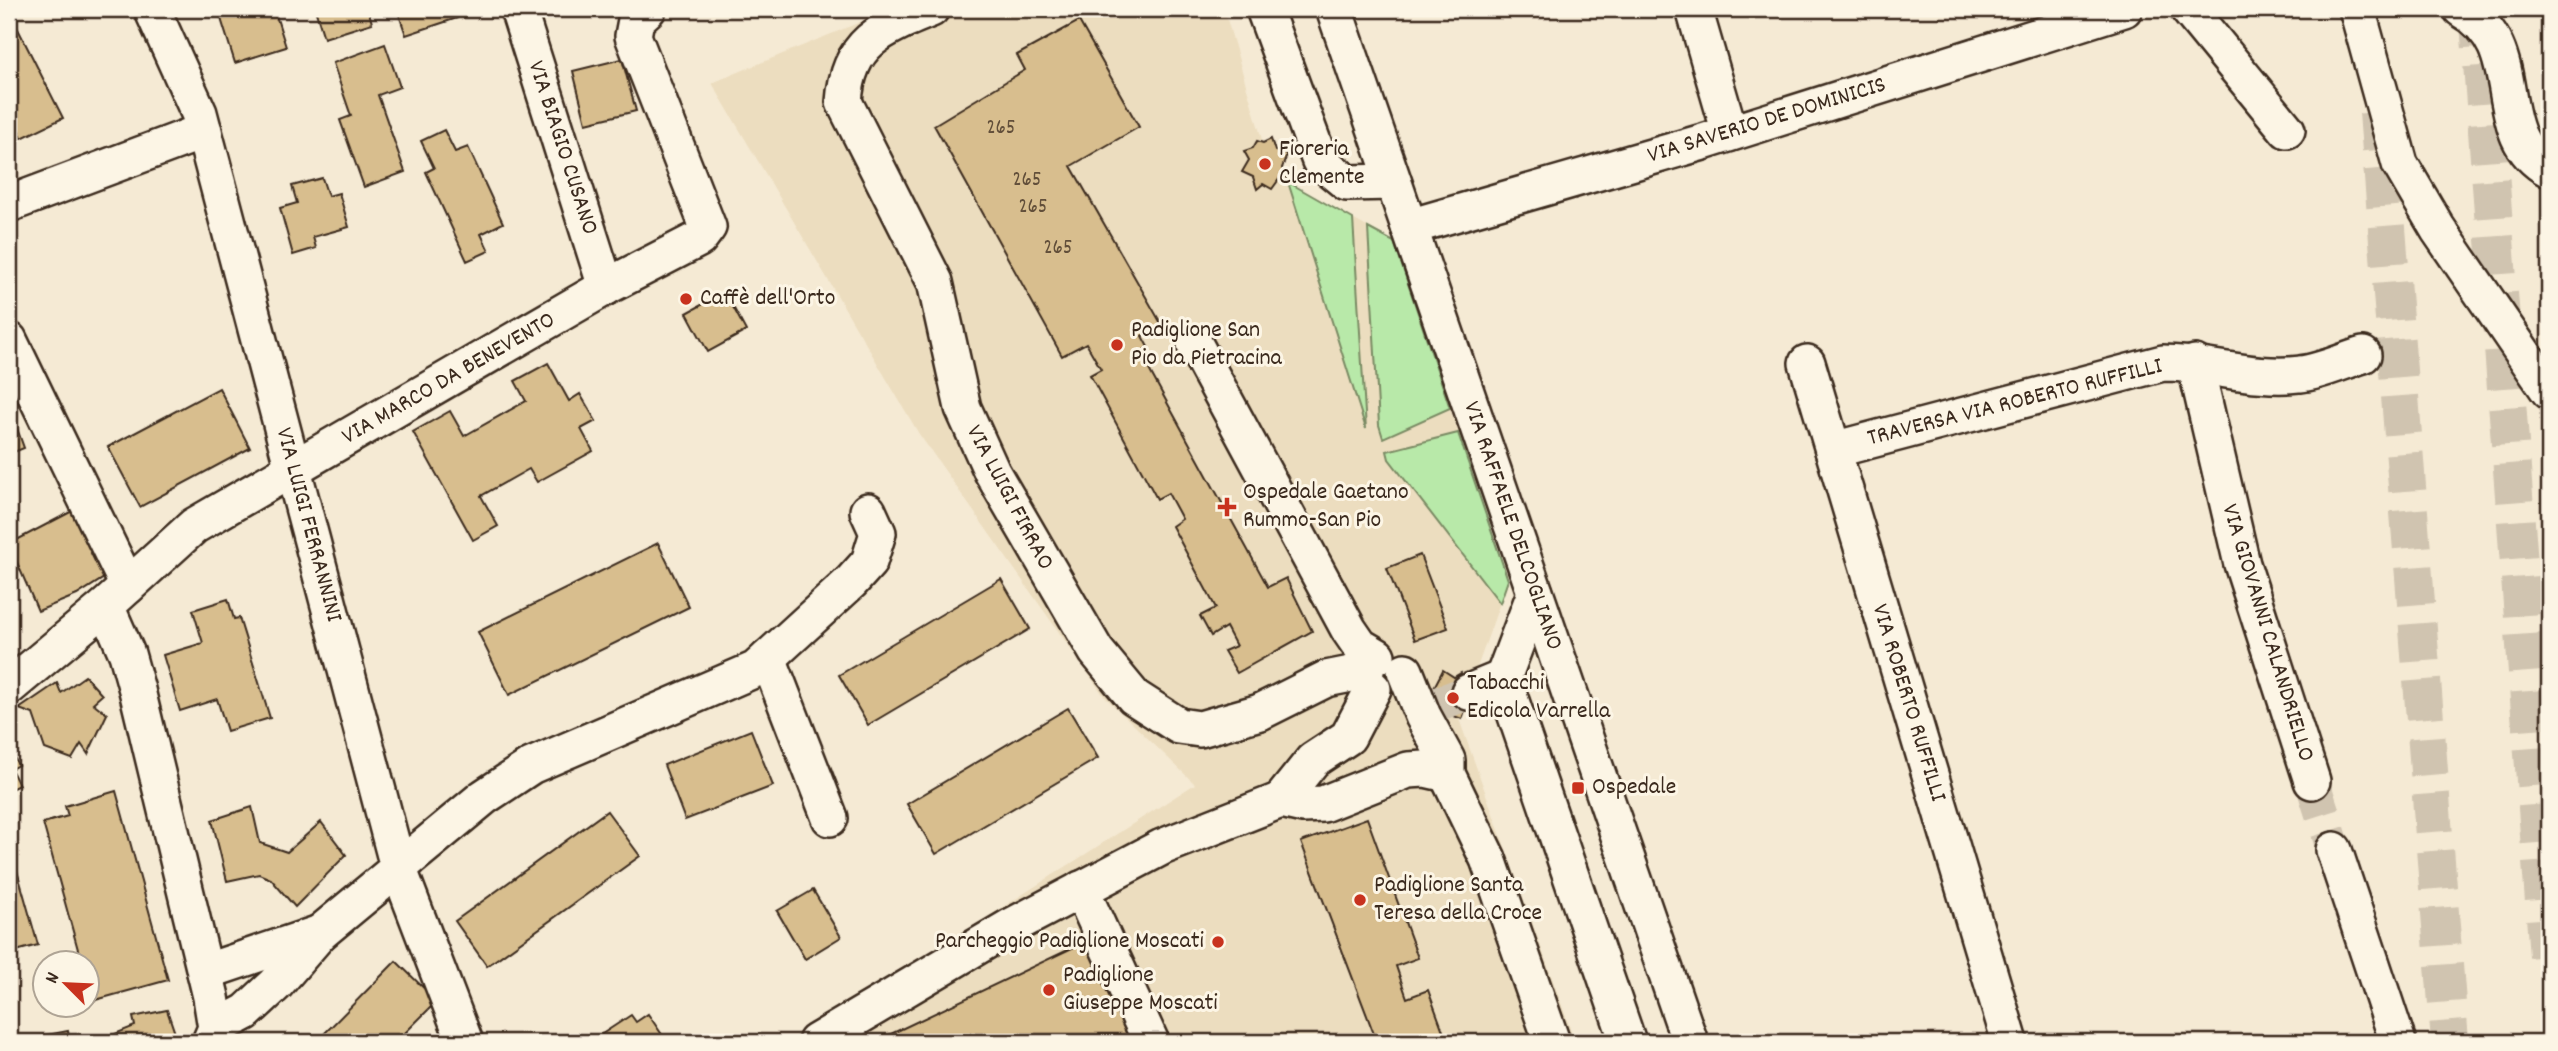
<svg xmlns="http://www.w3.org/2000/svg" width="2558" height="1051" font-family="Dekko,sans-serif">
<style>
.built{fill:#ecddbf}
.green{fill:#b8e9a9;stroke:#7a8a64;stroke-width:2}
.building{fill:#d8be8e;stroke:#3b2a1e;stroke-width:2}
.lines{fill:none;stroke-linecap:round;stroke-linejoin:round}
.minor-tunnel{stroke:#d0c4b0;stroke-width:35;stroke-dasharray:35 18;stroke-linecap:butt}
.highway-tunnel{stroke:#d0c4b0;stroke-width:38;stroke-dasharray:38 19;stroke-linecap:butt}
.minor-casing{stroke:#3b2a1e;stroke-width:40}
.minor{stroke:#fcf5e5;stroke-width:35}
.poi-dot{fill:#c8321e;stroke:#fcf5e5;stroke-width:2.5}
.labels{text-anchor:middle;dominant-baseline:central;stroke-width:6;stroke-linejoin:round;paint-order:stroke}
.number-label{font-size:21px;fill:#624f3a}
.street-label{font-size:24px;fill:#3b2a1e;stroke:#fcf5e5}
.poi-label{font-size:24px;fill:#3b2a1e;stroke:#fcf5e5;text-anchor:start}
</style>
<rect width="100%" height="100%" fill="#f5ead4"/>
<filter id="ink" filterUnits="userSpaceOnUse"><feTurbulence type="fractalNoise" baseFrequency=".0143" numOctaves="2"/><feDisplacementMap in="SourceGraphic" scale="14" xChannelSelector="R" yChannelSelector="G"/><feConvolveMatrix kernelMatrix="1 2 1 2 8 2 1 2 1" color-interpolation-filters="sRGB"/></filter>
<g filter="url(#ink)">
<path class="built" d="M 892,9 L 1224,9 L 1272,174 L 1394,242 L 1508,580 L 1459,719 L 1575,1042 L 792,1042 L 1195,784 L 1104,696 L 919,434 L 712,83 Z"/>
<g class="green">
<path d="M 1288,182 L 1353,219 L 1366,429 Z"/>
<path d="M 1368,228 L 1394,242 L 1450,408 L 1383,438 L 1379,425 Z"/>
<path d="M 1458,433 L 1508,580 L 1500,603 L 1389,459 L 1387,451 Z"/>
</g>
<g class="building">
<path d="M 218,9 L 274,9 L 286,47 L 235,63 Z"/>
<path d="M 315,9 L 368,9 L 372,23 L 324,38 Z"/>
<path d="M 397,9 L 454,9 L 457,18 L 406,35 Z"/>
<path d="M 1079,21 L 1139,127 L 1071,166 L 1162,325 L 1142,336 L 1148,347 L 1140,353 L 1268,587 L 1286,578 L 1312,631 L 1237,673 L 1224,651 L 1236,646 L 1226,627 L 1211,636 L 1200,616 L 1216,608 L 1172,526 L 1182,519 L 1168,493 L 1157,499 L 1090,375 L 1101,369 L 1086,343 L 1062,356 L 934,125 L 1025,70 L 1017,55 Z"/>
<path d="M 18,29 L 63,118 L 22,138 L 12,116 L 9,118 L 9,34 Z"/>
<path d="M 385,44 L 400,87 L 378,95 L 405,172 L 364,187 L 340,120 L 351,116 L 333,63 Z"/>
<path d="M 622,59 L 636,111 L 586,123 L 573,71 Z"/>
<path d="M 444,130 L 455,152 L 468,147 L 503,223 L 481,234 L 489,251 L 467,261 L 426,172 L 434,168 L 421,141 Z"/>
<path d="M 1271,139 L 1275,151 L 1287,155 L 1282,168 L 1288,182 L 1280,178 L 1272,189 L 1263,184 L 1257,189 L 1253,177 L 1242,172 L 1249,160 L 1244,151 L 1253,148 L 1257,141 L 1263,143 Z"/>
<path d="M 322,178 L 328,196 L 339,193 L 349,227 L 313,237 L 316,248 L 293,255 L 280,208 L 297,203 L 292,186 Z"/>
<path d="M 725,292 L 746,331 L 708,352 L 687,313 Z"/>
<path d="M 548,363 L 569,401 L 580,394 L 596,421 L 581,429 L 593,451 L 537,482 L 529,469 L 481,496 L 498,526 L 473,540 L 413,432 L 450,411 L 464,436 L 526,401 L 515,381 Z"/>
<path d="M 219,388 L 250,448 L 140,507 L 108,447 Z"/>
<path d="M 9,406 L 24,448 L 9,454 Z"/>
<path d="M 80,507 L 107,576 L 77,595 L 38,611 L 9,544 Z"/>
<path d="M 658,543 L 689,607 L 509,695 L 478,632 Z"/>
<path d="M 1420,555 L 1448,628 L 1415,640 L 1387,568 Z"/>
<path d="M 1001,579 L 1030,629 L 868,725 L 839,675 Z"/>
<path d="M 228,599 L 234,619 L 239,618 L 270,718 L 227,731 L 217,699 L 180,711 L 163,655 L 203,643 L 193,610 Z"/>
<path d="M 1443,670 L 1454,677 L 1461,673 L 1474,707 L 1465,711 L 1462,719 L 1440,711 L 1432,691 Z"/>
<path d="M 85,676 L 102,695 L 93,703 L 107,714 L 88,754 L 81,744 L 72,759 L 45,749 L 33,714 L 19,709 L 57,683 L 61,693 Z"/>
<path d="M 1068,708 L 1098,758 L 936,854 L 907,804 Z"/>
<path d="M 751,730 L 773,786 L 685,820 L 664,765 Z"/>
<path d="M 9,747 L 18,765 L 11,769 L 19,785 L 9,790 Z"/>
<path d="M 116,791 L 168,980 L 92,1001 L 88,983 L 88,964 L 82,964 L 43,823 L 68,816 L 65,806 Z"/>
<path d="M 252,807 L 260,843 L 287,852 L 321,822 L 346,855 L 295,907 L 271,879 L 259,874 L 227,881 L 212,820 Z"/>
<path d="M 607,811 L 640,856 L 487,966 L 455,921 Z"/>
<path d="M 1367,818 L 1418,958 L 1396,966 L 1407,998 L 1428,990 L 1447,1042 L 1377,1042 L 1301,842 Z"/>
<path d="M 14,860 L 38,945 L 9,953 L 9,862 Z"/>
<path d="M 813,890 L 841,937 L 805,959 L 777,911 Z"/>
<path d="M 1093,938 L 1138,1042 L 874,1042 Z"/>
<path d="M 396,961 L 437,1001 L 396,1042 L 316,1042 Z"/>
<path d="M 167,1010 L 178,1042 L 101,1042 L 100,1040 L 135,1026 L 133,1017 Z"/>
<path d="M 648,1014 L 667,1042 L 590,1042 L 631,1015 L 636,1022 Z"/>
<path d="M 68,1031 L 70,1042 L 12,1042 Z"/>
</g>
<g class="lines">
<g class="minor-tunnel">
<path d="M 1438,704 L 1469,692"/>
<path d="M 2312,781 L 2334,850"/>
</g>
<g class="highway-tunnel">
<path d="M 2478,9 L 2549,970"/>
<path d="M 2378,112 L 2450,1042"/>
</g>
<g class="minor-casing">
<g id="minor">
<path d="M 152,9 L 199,113 L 398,867 L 465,1042"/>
<path d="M 518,9 L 606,287"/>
<path d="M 931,9 C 881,29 848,42 844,102 L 935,282 L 963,408 L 992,472 L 1096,651 L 1134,697 L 1179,726 L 1200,729 L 1260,712 L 1326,679 L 1366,671"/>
<path d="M 1264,9 L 1320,161 L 1347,183 L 1393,182"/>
<path d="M 1334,9 L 1690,1042"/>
<path d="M 1694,9 L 1730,133"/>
<path d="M 2188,9 L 2287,130"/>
<path d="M 2357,9 L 2400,164 L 2438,229 L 2549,391"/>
<path d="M 2461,9 C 2531,47 2485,135 2549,169"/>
<path d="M 9,204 L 204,131"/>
<path d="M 1409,227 L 1703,142 L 2124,9"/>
<path d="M 9,340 L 128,586"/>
<path d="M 1195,345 L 1349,630 L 1360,646 L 1377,656"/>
<path d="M 1807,363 L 2010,1042"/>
<path d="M 2195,363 L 2242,564 L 2312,781"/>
<path d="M 1833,450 L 2163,363 C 2209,363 2255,380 2300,374 C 2321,372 2343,361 2363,355"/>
<path d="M 1535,593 L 1503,678 L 1628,1042"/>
<path d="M 106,606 L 127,654 L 137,690 L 211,997 L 216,1028 L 210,1042"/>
<path d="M 768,658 L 830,818"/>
<path d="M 1405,671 L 1423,716 L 1447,760 L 1447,774 L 1488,859 L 1552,1042"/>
<path d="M 9,687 L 106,606 L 194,526 L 606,287 L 699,239 L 708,227 L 633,36 L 636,20 L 648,9"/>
<path d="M 1373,689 L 1348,737 L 1313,760 L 1281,800 L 1303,805 L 1323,804 L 1408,770 L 1425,769 L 1447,774"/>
<path d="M 1469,692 L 1503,678"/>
<path d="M 2334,850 L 2398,1042"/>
<path d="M 1081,889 L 1151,1042"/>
<path d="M 205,972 L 320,933"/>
<path d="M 216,1028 L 246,1012 L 276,984 L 320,933 L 484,797 L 531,766 L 756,669 L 851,582 L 869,562 L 878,533 L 868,511"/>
<path d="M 816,1042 L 1010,927 L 1162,847 L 1281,800"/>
</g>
</g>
<use href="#minor" class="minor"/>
</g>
</g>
<g class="poi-dot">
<circle cx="1265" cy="164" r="7"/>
<circle cx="686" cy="299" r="7"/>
<circle cx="1117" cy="345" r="7"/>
<path d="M1223.5 496.5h7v7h7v7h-7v7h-7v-7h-7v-7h7z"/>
<circle cx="1453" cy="698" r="7"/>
<rect x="1571" y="781" width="14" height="14" rx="3.5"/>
<circle cx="1360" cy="900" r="7"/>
<circle cx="1218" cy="942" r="7"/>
<circle cx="1049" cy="990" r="7"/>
</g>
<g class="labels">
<g class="number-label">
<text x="1001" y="129">265</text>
<text x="1027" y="181">265</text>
<text x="1033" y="208">265</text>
<text x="1058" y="249">265</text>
</g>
<g class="street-label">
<text transform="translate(1767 121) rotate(-17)">VIA SAVERIO DE DOMINICIS</text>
<text transform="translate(562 148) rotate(72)">VIA BIAGIO CUSANO</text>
<text transform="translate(449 379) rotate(-30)">VIA MARCO DA BENEVENTO</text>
<text transform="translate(2015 403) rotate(-14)">TRAVERSA VIA ROBERTO RUFFILLI</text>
<text transform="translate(1009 498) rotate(62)">VIA LUIGI FIRRAO</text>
<text transform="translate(308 525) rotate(75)">VIA LUIGI FERRANNINI</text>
<text transform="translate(1512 526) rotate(71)">VIA RAFFAELE DELCOGLIANO</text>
<text transform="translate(2267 633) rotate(73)">VIA GIOVANNI CALANDRIELLO</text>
<text transform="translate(1908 703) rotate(73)">VIA ROBERTO RUFFILLI</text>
</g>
<g class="poi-label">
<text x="1279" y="150">Fioreria<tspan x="1279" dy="28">Clemente</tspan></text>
<text x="700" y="299">Caffè dell'Orto</text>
<text x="1131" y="331">Padiglione San<tspan x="1131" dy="28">Pio da Pietracina</tspan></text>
<text x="1243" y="493">Ospedale Gaetano<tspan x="1243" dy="28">Rummo-San Pio</tspan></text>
<text x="1467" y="684">Tabacchi<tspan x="1467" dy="28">Edicola Varrella</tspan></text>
<text x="1592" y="788">Ospedale</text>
<text x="1374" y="886">Padiglione Santa<tspan x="1374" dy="28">Teresa della Croce</tspan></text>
<text x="1204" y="942" text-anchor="end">Parcheggio Padiglione Moscati</text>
<text x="1063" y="976">Padiglione<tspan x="1063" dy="28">Giuseppe Moscati</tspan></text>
</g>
</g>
<rect width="2558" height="1051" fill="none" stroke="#fcf5e5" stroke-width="35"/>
<rect x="18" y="18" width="2523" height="1016" fill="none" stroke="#3b2a1e" stroke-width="2.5" filter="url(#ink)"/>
<g transform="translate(66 984) rotate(294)"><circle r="33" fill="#fcf5e5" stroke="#afa495" stroke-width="2"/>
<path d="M0-5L12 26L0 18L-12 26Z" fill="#c8321e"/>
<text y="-10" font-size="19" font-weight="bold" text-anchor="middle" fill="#3b2a1e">N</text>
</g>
</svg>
